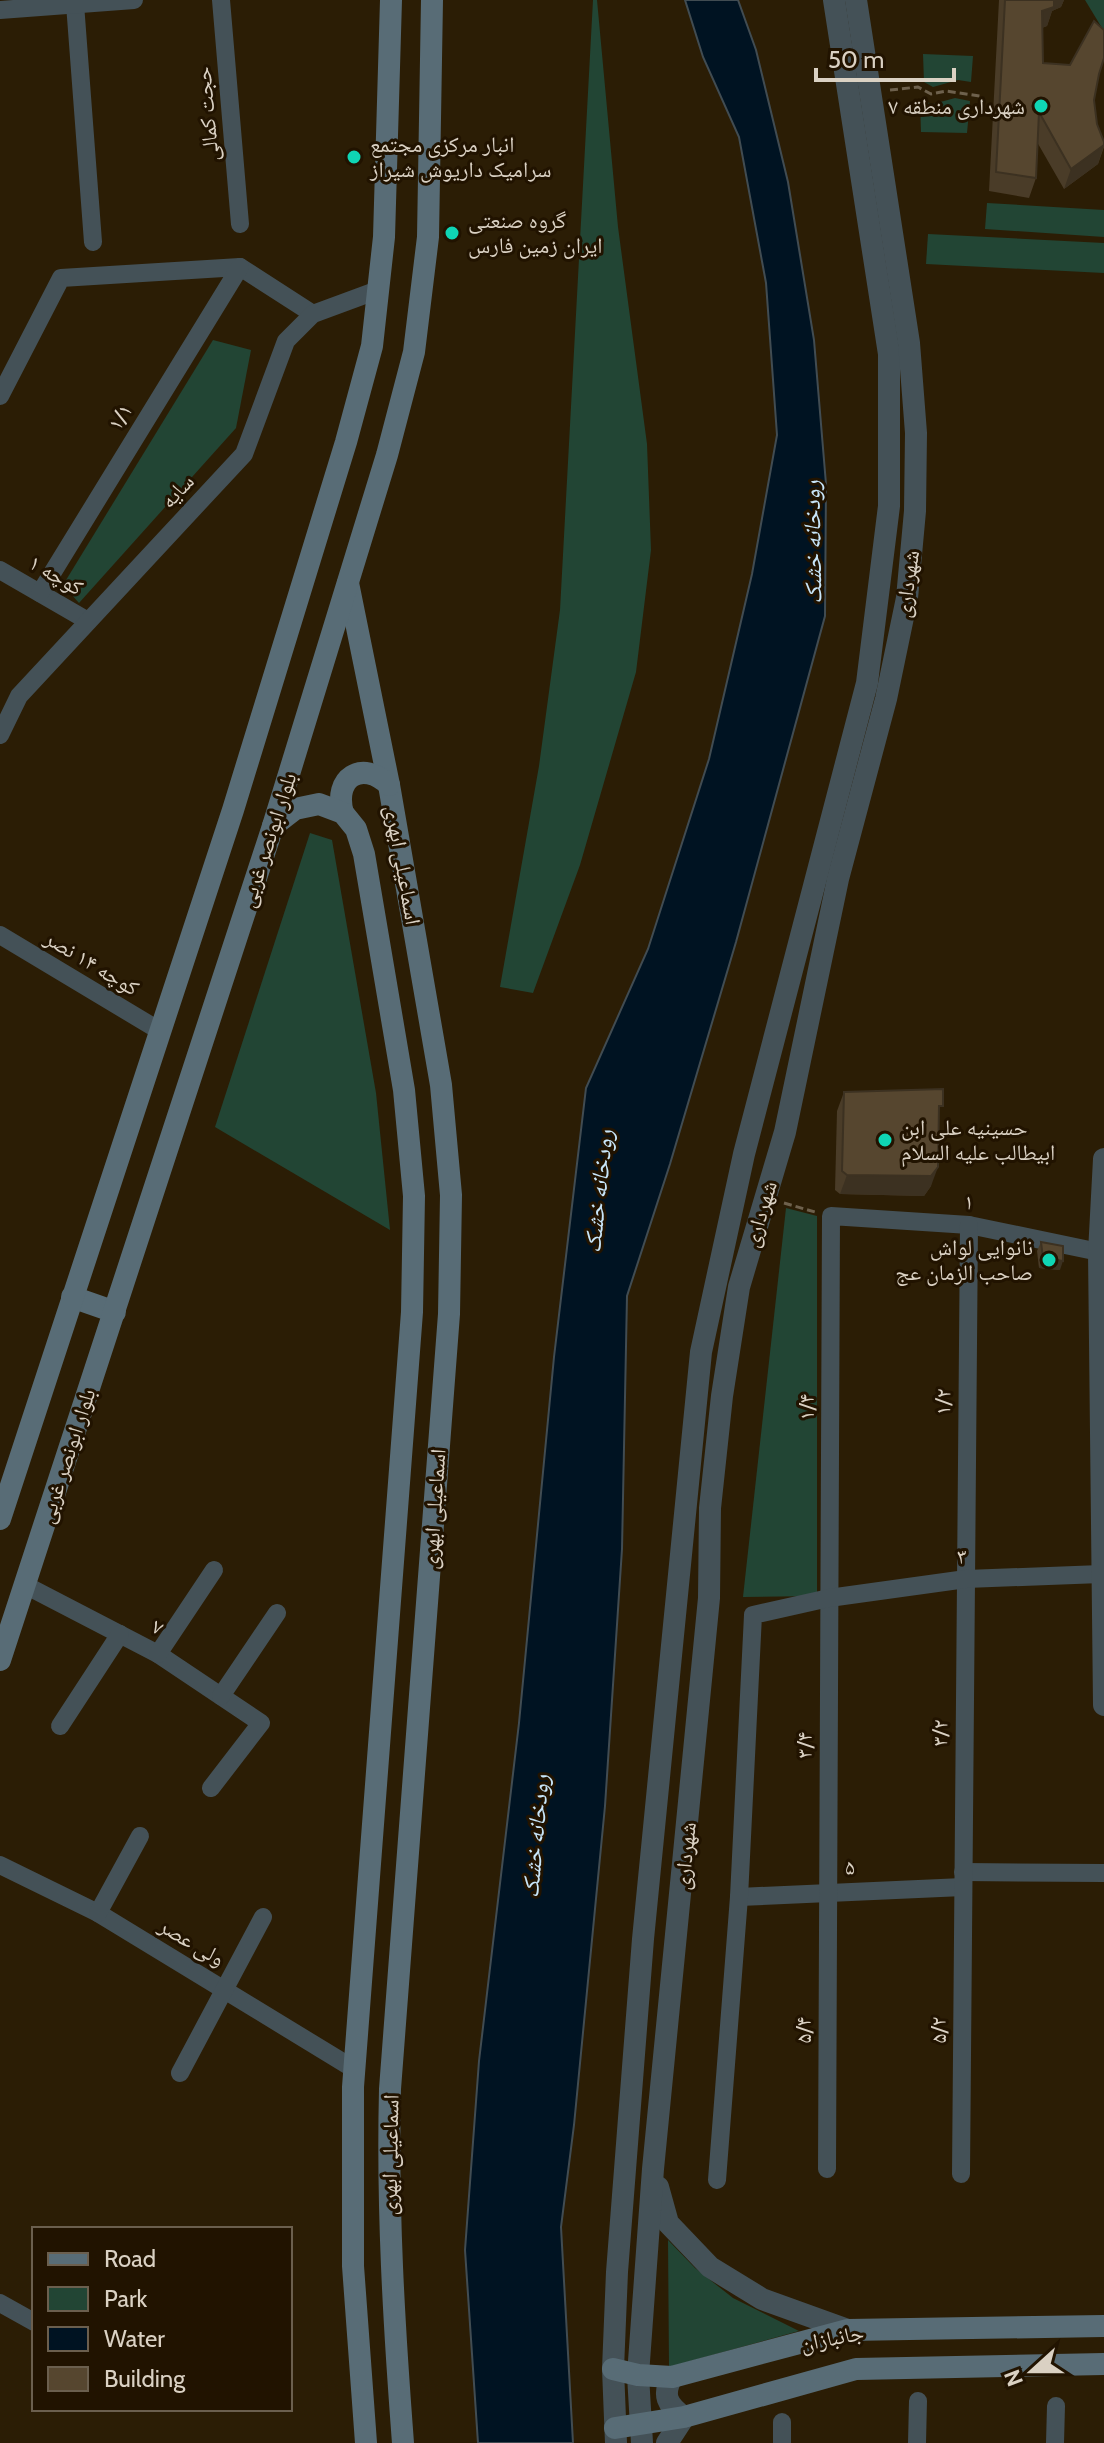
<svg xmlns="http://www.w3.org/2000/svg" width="1104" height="2443" font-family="Cabin,'Noto Naskh Arabic',sans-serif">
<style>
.green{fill:#224534}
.water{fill:#001322;stroke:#414c52;stroke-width:2}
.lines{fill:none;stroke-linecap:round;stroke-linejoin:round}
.path{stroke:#6e614d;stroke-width:3;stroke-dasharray:8 4;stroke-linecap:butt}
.minor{stroke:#445157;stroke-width:18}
.tertiary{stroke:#445157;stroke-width:22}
.secondary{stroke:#586c76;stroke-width:22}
.wall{fill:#4a3c28}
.shaded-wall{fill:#3c3121}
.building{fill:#56462f;stroke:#3c3121;stroke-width:2}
.poi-dot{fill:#0fd5b4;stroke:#211300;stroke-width:3}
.labels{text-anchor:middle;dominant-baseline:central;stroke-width:6;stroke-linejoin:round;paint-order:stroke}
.poi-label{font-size:22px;fill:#dad1c3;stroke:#211300;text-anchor:start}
.street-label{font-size:22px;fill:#dad1c3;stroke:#211300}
.water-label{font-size:24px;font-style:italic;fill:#c8e6fa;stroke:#211300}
</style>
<rect width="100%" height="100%" fill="#2b1d05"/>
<g class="green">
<path d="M 593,0 L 597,0 L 618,227 L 647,444 L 651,550 L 636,672 L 580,865 L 533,993 L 500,987 L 539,766 L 560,610 Z"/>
<path d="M 1085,0 L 1104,0 L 1104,30 L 1102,28 Z"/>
<path d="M 923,54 L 973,56 L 971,82 L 958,80 L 933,87 L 924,82 Z"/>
<path d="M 955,98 L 970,101 L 967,133 L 921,132 L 920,100 L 933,104 Z"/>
<path d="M 987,203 L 1104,210 L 1104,237 L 985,229 Z"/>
<path d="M 928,234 L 1104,243 L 1104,273 L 926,264 Z"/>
<path d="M 213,340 L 251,350 L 236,428 L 79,603 L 63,585 Z"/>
<path d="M 310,833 L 332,840 L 376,1093 L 390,1230 L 215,1127 Z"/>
<path d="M 786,1208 L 817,1216 L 817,1596 L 743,1597 Z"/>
<path d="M 668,2240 L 695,2268 L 733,2298 L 799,2331 L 669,2367 Z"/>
</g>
<path class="water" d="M 685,0 L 738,0 L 756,50 L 788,182 L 814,340 L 826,484 L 825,616 L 736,942 L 670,1164 L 627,1296 L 622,1549 L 605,1806 L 574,2125 L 561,2227 L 573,2443 L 478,2443 L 465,2250 L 479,2061 L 519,1723 L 554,1357 L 586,1088 L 648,949 L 709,759 L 752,574 L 777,435 L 766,283 L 739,137 L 703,57 Z"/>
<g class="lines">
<g class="path">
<path d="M 890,90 L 918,87 L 931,94 L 946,91 L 980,96"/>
<path d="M 784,1203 L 815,1212"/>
</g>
<g class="minor">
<path d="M 221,0 L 240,224"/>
<path d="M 75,4 L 93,242"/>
<path d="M 0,10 L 134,0"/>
<path d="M 0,396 L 61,278 L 240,267 L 313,314"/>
<path d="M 0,570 L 88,621"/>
<path d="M 40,593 L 240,267"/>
<path d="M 0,735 L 19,696 L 244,454 L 286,341 L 313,314 L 378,290"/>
<path d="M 0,935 L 160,1031"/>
<path d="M 25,1585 L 158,1654 L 261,1723 L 211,1788"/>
<path d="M 158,1654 L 214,1570"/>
<path d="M 221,1696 L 277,1613"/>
<path d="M 60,1726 L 120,1634"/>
<path d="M 0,1865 L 98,1913 L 354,2069"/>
<path d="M 963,1872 L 1104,1873"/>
<path d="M 739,1897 L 963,1887"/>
<path d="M 98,1913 L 140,1836"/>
<path d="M 180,2073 L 263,1917"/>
<path d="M 827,2169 L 831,1216 L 969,1225 L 1099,1252"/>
<path d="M 961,2174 L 969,1225"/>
<path d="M 717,2180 L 739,1897 L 753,1615 L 829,1598 L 966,1579 L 1101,1574"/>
<path d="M 0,2303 L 34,2322"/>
<path d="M 782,2443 L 782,2422"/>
<path d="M 917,2443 L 918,2401"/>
<path d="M 1055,2443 L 1056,2406"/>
</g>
<g class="tertiary">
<path d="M 1104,1159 L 1099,1252 L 1104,1705"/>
<path d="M 658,2187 L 668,2223 L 710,2267 L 762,2299 L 848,2330"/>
<path d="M 616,2443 L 613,2369 L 617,2272 L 643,1939 L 701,1352 L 744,1154 L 867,683 L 889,506 L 889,354 L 834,0"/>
<path d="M 642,2443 L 638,2375 L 653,2169 L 709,1598 L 710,1508 L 722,1396 L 739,1287 L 785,1132 L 838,879 L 886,699 L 907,598 L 915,511 L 916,433 L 909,343 L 856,0"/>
<path d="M 667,2443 L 684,2417 C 667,2405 662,2395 672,2377"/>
</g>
<g class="secondary">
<path d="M 348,583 L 389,785 L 441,1085 L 451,1195 L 449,1314 L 390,2089 C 387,2208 394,2325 403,2443"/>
<path d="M 343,813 C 333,778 362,759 389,785"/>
<path d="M 273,826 L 295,809 L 319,804 L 343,813 L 356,829 L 364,854 L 404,1090 L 414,1196 L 412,1312 L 353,2087 L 353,2266 L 366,2443"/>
<path d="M 72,1297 L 115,1312"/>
<path d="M 0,1519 L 233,810 L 346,442 L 372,346 L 384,237 L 391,0"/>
<path d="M 0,1660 L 273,826 L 387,455 L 414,352 L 428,237 L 432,0"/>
<path d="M 613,2369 L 638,2375 L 672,2377 L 848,2330 L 1104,2326"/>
<path d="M 615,2428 L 684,2417 L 856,2369 L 1104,2364"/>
</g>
</g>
<g class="wall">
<path d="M 999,0 L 1064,0 L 1061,7 L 1052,11 L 1047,26 L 1042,28 L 1043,63 L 1099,74 L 1094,100 L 1097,124 L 1104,142 L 1104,147 L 1098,164 L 1064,189 L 1037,142 L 1036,178 L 1029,198 L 989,191 Z"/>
<path d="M 844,1092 L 939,1117 L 931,1186 L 924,1196 L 840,1194 L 835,1190 L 837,1111 Z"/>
<path d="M 1041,1242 L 1060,1270 L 1039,1268 L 1037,1251 Z"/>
</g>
<g class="shaded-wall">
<path d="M 1053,0 L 1064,0 L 1061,7 L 1052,11 L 1047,26 L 1035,30 L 1042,11 Z"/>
<path d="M 1104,145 L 1098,164 L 1064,189 L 1071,169 Z"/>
<path d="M 938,1167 L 931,1186 L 924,1196 L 840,1194 L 847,1175 Z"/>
<path d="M 1043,1258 L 1063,1261 L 1060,1270 L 1039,1268 Z"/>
</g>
<g class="building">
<path d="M 1005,0 L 1054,0 L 1054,7 L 1042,11 L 1043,63 L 1070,65 L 1094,21 L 1104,30 L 1104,58 L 1099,74 L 1094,100 L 1097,124 L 1104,142 L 1104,145 L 1071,169 L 1039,112 L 1036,178 L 996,172 Z"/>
<path d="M 943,1089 L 943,1106 L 939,1106 L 938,1167 L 931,1176 L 847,1175 L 842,1171 L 844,1092 Z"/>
<path d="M 1041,1242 L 1063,1246 L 1063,1261 L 1043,1258 Z"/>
</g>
<g class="poi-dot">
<circle cx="1041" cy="106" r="8"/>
<circle cx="354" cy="157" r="8"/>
<circle cx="452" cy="233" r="8"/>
<circle cx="885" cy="1140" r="8"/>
<circle cx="1049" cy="1260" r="8"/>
</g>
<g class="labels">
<g class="poi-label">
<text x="1025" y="106" text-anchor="end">شهرداری منطقه ۷</text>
<text x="370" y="144">انبار مرکزی مجتمع<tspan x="370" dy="25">سرامیک داریوش‌ شیراز</tspan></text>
<text x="468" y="220">گروه صنعتی<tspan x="468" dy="25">ایران زمین فارس</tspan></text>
<text x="901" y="1127">حسینیه علی ابن<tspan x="901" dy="25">ابیطالب علیه السلام</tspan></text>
<text x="1033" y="1247" text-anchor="end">نانوایی لواش<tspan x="1033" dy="25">صاحب الزمان عج</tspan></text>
</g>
<g class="street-label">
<text transform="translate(207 114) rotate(-95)">حجت کمالی</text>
<text transform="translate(120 417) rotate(-58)">۱/۱</text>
<text transform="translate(177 491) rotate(-47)">سایه</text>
<text transform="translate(56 575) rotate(30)">کوچه ۱</text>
<text transform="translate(907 584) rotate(-82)">شهرداری</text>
<text transform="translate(268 840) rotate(-72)">بلوار ابونصر غربی</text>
<text transform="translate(403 865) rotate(80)">اسماعیلی ابهری</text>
<text transform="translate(92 963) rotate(31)">کوچه ۱۴ نصر</text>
<text transform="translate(969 1202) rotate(7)">۱</text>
<text transform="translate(760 1214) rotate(-73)">شهرداری</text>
<text transform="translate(943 1402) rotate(-89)">۱/۲</text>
<text transform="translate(806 1407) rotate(-90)">۱/۴</text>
<text transform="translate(67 1456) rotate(-72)">بلوار ابونصر غربی</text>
<text transform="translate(434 1509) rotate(-86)">اسماعیلی ابهری</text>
<text transform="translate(962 1556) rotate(-5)">۳</text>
<text transform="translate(158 1627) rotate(28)">۷</text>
<text transform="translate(940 1733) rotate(-89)">۳/۲</text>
<text transform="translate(804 1745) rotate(-90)">۳/۴</text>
<text transform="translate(685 1856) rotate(-84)">شهرداری</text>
<text transform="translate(850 1867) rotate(-2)">۵</text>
<text transform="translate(192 1942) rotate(31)">ولی عصر</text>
<text transform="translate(803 2030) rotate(-90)">۵/۴</text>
<text transform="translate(938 2030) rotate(-90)">۵/۲</text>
<text transform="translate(390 2155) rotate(-89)">اسماعیلی ابهری</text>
<text transform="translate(832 2338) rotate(-11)">جانبازان</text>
</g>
<g class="water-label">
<text transform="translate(812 542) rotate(-91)">رودخانه خشک</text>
<text transform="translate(598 1191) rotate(-84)">رودخانه خشک</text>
<text transform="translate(535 1836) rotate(-85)">رودخانه خشک</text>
</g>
</g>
<rect x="32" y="2227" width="260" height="184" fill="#211300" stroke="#6b5f4e" stroke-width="2"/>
<rect x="48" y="2253" width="40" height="12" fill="#586c76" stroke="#6b5f4e" stroke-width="2"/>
<text x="104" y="2267" font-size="24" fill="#dad1c3">Road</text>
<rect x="48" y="2287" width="40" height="24" fill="#224534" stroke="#6b5f4e" stroke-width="2"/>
<text x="104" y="2307" font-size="24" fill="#dad1c3">Park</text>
<rect x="48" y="2327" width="40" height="24" fill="#001322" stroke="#6b5f4e" stroke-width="2"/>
<text x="104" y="2347" font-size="24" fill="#dad1c3">Water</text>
<rect x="48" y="2367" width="40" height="24" fill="#56462f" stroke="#6b5f4e" stroke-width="2"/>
<text x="104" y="2387" font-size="24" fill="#dad1c3">Building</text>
<g transform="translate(1032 2371) rotate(249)" stroke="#211300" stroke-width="6" paint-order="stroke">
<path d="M0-6L14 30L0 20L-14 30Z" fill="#dad1c3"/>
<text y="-12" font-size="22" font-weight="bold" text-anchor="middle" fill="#dad1c3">N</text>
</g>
<path d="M816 68v12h138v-12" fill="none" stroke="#dad1c3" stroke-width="4"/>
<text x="828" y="68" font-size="24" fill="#dad1c3" stroke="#211300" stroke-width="6" paint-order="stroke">50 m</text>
</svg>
